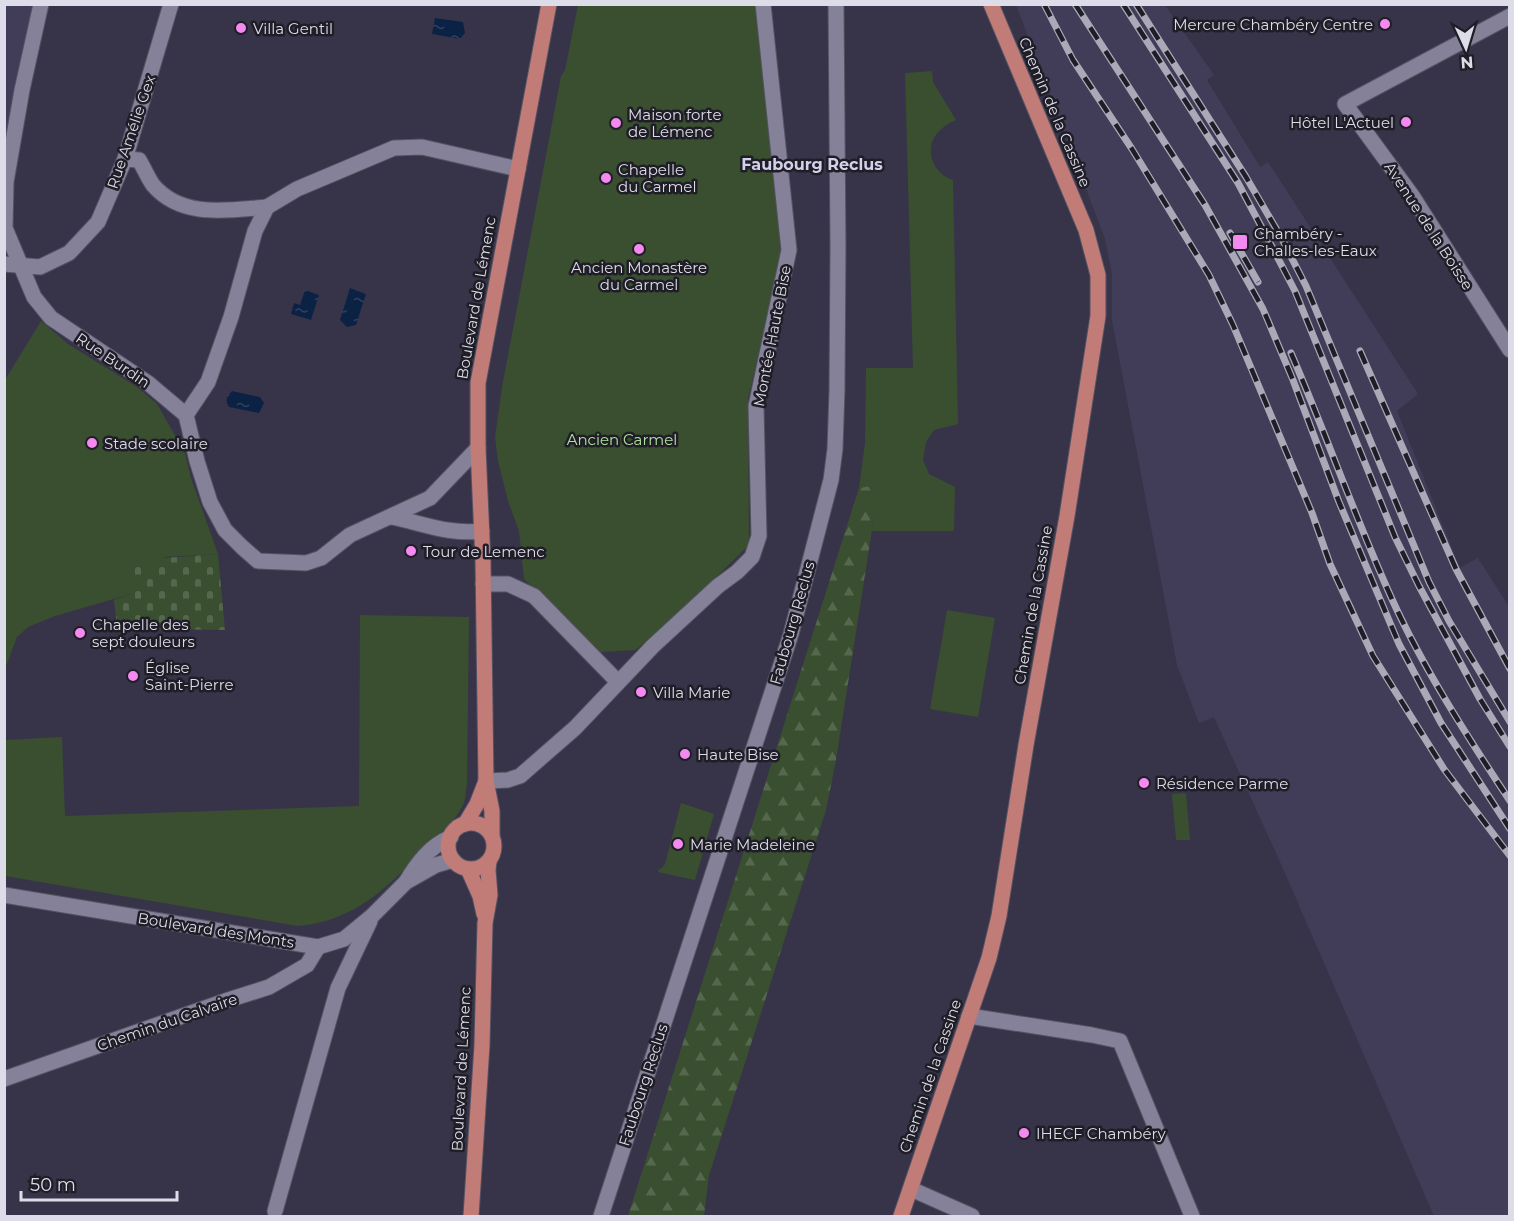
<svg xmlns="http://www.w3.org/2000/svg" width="1514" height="1221" font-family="Montserrat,sans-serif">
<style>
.built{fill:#413d58}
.green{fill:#394f30}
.forest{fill:url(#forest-firs)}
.cemetery{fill:url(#cemetery-stones)}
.water{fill:url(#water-ripples)}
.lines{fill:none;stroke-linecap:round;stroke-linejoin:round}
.minor-casing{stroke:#545263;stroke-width:17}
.major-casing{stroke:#545263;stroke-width:17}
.minor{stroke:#848199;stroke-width:15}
.major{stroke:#c27c77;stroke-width:15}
.rail-casing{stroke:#aba9b8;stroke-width:7}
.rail{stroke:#1f1e27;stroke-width:4.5;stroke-dasharray:14;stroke-linecap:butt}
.poi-dot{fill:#f489ef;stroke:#1f1e27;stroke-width:2}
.labels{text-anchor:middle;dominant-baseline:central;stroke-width:5;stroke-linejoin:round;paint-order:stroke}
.poi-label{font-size:15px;fill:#dddce9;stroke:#1f1e27;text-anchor:start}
.street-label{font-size:15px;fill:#dddce9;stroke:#1f1e27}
.park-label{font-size:15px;fill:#b2e19f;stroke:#1f1e27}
.neighbourhood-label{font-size:16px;font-weight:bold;fill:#d3d0eb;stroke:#1f1e27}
</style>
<defs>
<pattern id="forest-firs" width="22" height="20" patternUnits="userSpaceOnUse" patternTransform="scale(1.5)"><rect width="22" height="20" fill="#394f30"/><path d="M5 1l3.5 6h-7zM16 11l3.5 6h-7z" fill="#55684e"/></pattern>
<pattern id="cemetery-stones" width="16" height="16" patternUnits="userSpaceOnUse" patternTransform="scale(1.5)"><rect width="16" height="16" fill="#394f30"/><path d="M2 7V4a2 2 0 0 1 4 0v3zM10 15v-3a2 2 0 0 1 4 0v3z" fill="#55684e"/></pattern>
<pattern id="water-ripples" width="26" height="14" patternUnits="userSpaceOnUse" patternTransform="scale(1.5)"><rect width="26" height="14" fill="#0c2245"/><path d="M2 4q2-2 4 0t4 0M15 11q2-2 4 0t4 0" fill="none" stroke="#2f4260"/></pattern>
</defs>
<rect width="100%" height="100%" fill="#373449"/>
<g class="built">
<path d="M 5,5 L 34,5 L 5,164 Z"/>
<path d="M 1016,5 L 1165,5 L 1214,75 L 1207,80 L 1260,167 L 1268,162 L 1418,394 L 1397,411 L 1460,568 L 1478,558 L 1509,607 L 1509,1216 L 1434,1216 L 1281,864 L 1214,717 L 1199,723 L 1177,665 L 1112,320 L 1112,274 L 1105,239 Z"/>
</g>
<g class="green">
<path d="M 578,5 L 755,5 L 764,68 L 781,257 L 748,399 L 749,545 L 661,631 L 635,650 L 600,652 L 524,579 L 519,531 L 508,501 L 498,461 L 495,437 L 502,387 L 561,76 L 565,70 Z"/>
<path d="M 932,71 L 933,82 L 956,120 C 947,124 939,129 934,138 C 925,154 936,175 953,180 L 958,424 L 934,430 L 926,442 L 923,460 L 929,474 L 955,487 L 954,531 L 872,531 L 878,486 L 859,488 L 865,443 L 866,368 L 913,368 L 905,73 Z"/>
<path d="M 41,321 L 68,344 L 137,387 L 157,404 L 185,453 L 191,478 L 218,554 L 165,557 L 161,567 L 131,594 L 55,616 L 28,627 L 17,637 L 5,669 L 5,380 Z"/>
<path d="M 947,610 L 995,618 L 978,717 L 930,709 Z"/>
<path d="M 360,615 L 469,617 L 467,782 C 466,789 466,799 463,805 C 455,822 439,835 426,848 C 388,886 356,921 298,926 L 5,876 L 5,740 L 62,737 L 65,816 L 359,806 Z"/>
<path d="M 1186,793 L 1190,840 L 1176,840 L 1172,794 Z"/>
<path d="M 681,803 L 714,814 L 695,880 L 658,872 L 659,869 L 662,868 L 665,864 Z"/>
</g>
<path class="forest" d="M 879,485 L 836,760 L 826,810 L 709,1175 L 704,1216 L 628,1216 L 859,488 Z"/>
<path class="cemetery" d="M 218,554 L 225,630 L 143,629 L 118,633 L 114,600 L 131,594 L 133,566 L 160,567 L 164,558 Z"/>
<g class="water">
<path d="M 435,18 L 463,22 L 465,33 L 460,39 L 432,34 Z"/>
<path d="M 350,288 L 366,294 L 356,325 L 347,327 L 340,320 Z"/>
<path d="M 305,290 L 319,295 L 311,320 L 291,314 L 294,303 L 300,305 Z"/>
<path d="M 232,391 L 260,397 L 264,403 L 259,413 L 229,407 C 225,400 226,397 232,391 Z"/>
</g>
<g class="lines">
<g class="minor-casing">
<g id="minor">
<path d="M 41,4 L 22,90 L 6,182 L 5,228 L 34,297 L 51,318 L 148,383 L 186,415 L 197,461 L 210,502 L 225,530 L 242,547 L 258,561 L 306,563 L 321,558 L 350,535 L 430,498 L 478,448"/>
<path d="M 1510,16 L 1345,104 L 1413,197 L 1510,350"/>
<path d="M 125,159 L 139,160 C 144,168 148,178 153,185 C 182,219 228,210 267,207"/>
<path d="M 4,264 L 40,267 L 69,253 L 98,222 L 125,159 L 171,4"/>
<path d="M 186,415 L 208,382 L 231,317 L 255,231 L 267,207 L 297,189 L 394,148 L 422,147 L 518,169"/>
<path d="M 391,517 C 423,523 448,535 482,531"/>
<path d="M 483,584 L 508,584 L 534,596 L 618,682"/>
<path d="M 486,781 L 508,780 L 520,776 L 575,728 L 653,646 L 718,586 L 737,572 L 752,557 L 759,536 L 756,406 L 789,250 L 763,4"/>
<path d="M 406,882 C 417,863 430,846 451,837"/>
<path d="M 4,895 L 318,947 L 344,939 L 372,916 L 406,882 L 436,865 L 453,860"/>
<path d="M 969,1016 L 1092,1035 L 1120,1041 L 1192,1216"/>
<path d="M 4,1079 L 225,1001 L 269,987 L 307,965 L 318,947"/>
<path d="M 911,1189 L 972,1216"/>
<path d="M 275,1211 L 338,988 L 370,921"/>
<path d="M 601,1216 L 791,634 L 831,480 L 835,449 L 837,390 L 838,246 L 836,4"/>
</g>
</g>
<g class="major-casing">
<g id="major">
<circle cx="471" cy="846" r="23"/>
<path d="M 465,824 L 477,804 L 486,781"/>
<path d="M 492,835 L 492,811 L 486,781 L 483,561 L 478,448 L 478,383 L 549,4"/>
<path d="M 468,869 L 480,896 L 484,914"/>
<path d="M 471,1216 L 482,1045 L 485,923 L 490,895 L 488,870 L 489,861"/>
<path d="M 901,1216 L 989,958 L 999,916 L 1026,745 L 1067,516 L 1098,316 L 1098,275 L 1086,230 L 991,4"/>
</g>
</g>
<use href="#minor" class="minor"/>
<use href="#major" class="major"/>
<g class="rail-casing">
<g id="rail">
<path d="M 1044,4 L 1073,60 L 1132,149 L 1209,275 L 1233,325 L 1312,513 L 1330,564 L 1373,656 L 1444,769 L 1510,856"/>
<path d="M 1075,4 L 1205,205 L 1263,309 L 1293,380 L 1339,502 L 1399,644 L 1441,723 L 1510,829"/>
<path d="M 1123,4 L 1238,183 L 1270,243 L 1295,291 L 1395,537 L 1419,586 L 1480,699 L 1510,747"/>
<path d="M 1136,4 L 1246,177 L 1281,237 L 1306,286 L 1429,582 L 1449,621 L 1510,722"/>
<path d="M 1230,233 L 1258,282"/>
<path d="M 1360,351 L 1456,569 L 1510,669"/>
<path d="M 1291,353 C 1326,434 1355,517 1391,597 C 1423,668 1467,736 1510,801"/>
</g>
</g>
<use href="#rail" class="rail"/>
</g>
<g class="poi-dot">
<circle cx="1385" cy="24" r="6"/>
<circle cx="241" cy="28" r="6"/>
<circle cx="1406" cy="122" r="6"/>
<circle cx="616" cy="123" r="6"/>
<circle cx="606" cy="178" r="6"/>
<rect x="1232" y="234" width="16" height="16" rx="3"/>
<circle cx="639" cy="249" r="6"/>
<circle cx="92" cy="443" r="6"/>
<circle cx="411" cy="551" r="6"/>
<circle cx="80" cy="633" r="6"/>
<circle cx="133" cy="676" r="6"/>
<circle cx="641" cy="692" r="6"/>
<circle cx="685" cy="754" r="6"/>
<circle cx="1144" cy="783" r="6"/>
<circle cx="678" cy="844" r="6"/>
<circle cx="1024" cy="1133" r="6"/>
</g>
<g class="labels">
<g class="poi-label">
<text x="1373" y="24" text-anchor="end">Mercure Chambéry Centre</text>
<text x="253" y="28">Villa Gentil</text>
<text x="628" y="114">Maison forte<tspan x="628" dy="17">de Lémenc</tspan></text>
<text x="1394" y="122" text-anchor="end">Hôtel L'Actuel</text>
<text x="618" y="169">Chapelle<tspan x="618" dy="17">du Carmel</tspan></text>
<text x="1254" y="233">Chambéry -<tspan x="1254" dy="17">Challes-les-Eaux</tspan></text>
<text x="639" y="267" text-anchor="middle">Ancien Monastère<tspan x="639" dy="17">du Carmel</tspan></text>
<text x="104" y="443">Stade scolaire</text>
<text x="423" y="551">Tour de Lemenc</text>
<text x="92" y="624">Chapelle des<tspan x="92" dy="17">sept douleurs</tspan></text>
<text x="145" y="667">Église<tspan x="145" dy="17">Saint-Pierre</tspan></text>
<text x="653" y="692">Villa Marie</text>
<text x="697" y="754">Haute Bise</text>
<text x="1156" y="783">Résidence Parme</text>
<text x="690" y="844">Marie Madeleine</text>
<text x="1036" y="1133">IHECF Chambéry</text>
</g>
<g class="street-label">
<text transform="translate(1055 112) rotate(67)">Chemin de la Cassine</text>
<text transform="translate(131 132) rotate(-71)">Rue Amélie Gex</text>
<text transform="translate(1429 226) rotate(57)">Avenue de la Boisse</text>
<text transform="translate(476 298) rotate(-80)">Boulevard de Lémenc</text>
<text transform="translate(772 336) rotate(-79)">Montée Haute Bise</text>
<text transform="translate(113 360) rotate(34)">Rue Burdin</text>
<text transform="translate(1033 605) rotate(-80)">Chemin de la Cassine</text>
<text transform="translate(792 623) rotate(-74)">Faubourg Reclus</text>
<text transform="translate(216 930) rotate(9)">Boulevard des Monts</text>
<text transform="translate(167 1022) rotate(-19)">Chemin du Calvaire</text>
<text transform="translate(461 1069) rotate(-87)">Boulevard de Lémenc</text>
<text transform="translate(930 1076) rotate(-71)">Chemin de la Cassine</text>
<text transform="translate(643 1085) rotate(-72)">Faubourg Reclus</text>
</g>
<g class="park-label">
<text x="622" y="439">Ancien Carmel</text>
</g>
<g class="neighbourhood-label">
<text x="812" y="164">Faubourg Reclus</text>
</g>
</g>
<rect width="1514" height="1221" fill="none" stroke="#dddce9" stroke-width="12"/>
<g transform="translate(1466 48) rotate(176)" stroke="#1f1e27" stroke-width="4.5" paint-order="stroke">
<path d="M0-4.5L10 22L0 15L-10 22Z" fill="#dddce9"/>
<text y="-9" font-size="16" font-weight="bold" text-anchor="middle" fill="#dddce9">N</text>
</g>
<path d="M21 1191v9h156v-9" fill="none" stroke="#dddce9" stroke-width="3"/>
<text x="30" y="1191" font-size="18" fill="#dddce9" stroke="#1f1e27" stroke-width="4.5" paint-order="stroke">50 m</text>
</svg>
